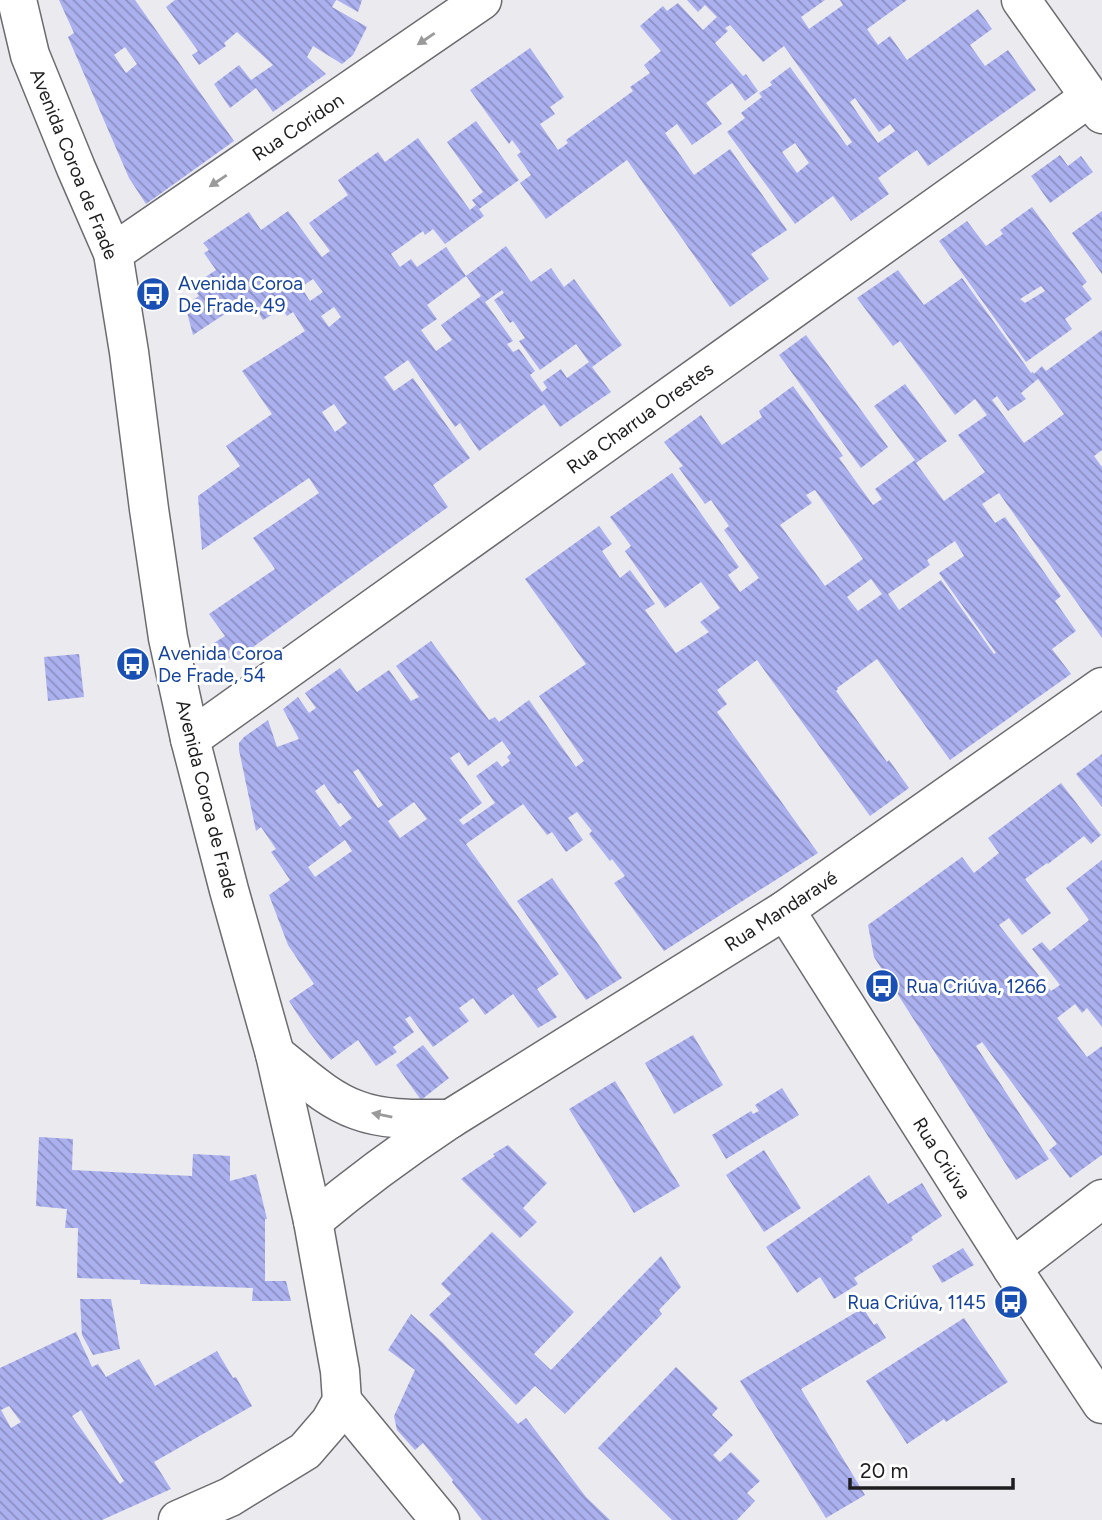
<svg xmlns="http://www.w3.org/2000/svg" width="1102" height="1520" font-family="Figtree,sans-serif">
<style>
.building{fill:url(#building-back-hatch);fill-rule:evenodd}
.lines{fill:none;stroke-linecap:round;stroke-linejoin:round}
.minor-casing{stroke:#6c6c70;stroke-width:41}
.minor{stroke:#fff;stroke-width:38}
.oneway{fill:#9a9a9b}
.labels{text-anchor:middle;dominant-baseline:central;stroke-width:6;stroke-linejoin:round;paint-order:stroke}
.street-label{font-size:19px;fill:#1e1e20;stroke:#fff}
.transit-label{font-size:19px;fill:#164399;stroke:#fff;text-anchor:start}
</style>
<defs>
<pattern id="building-back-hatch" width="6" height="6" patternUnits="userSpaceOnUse" patternTransform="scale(1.75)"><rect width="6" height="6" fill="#abb0ef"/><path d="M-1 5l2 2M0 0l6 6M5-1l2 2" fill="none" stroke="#8b8fc1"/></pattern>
</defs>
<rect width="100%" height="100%" fill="#eaeaef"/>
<g class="building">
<path d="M 59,0 L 135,0 L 234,141 L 146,204 L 129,178 L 68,37 L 74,33 ZM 125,47 L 137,64 L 126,73 L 114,55 Z"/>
<path d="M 175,0 L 336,0 L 332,7 L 367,27 L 353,55 L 342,64 L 313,46 L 307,57 L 326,74 L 273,112 L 256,88 L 230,108 L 214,84 L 239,65 L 251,80 L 273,65 L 237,32 L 224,43 L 226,46 L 199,65 L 192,55 L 198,51 L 166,7 Z"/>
<path d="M 337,0 L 362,0 L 358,12 Z"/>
<path d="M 687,0 L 825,0 L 801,17 L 809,29 L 843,5 L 840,0 L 907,0 L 867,29 L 878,45 L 890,36 L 907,60 L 978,9 L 992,29 L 970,45 L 985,66 L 1008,50 L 1036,90 L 928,166 L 917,150 L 908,156 L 878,178 L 889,194 L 851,221 L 833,196 L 795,224 L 727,132 L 745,118 L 741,113 L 762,97 L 759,93 L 772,85 L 770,82 L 790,67 L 847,146 L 852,142 L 784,46 L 763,62 L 730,25 L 725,28 L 728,31 L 715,43 L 743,76 L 746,74 L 758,91 L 745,101 L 732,83 L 706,103 L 722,124 L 692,145 L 677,124 L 665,133 L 694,175 L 730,149 L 787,230 L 751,254 L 769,279 L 730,307 L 627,160 L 546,219 L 520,183 L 531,175 L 517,155 L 521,152 L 512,140 L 509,144 L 470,90 L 530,48 L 564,97 L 550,107 L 555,114 L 540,124 L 558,150 L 568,143 L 566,140 L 633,91 L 630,87 L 650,73 L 644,65 L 661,51 L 640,26 L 663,6 L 667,11 L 678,3 L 703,30 L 717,17 L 705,5 L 698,12 ZM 855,98 L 879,132 L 890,124 L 895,131 L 878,143 L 850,102 ZM 795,143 L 809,163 L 797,173 L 782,152 Z"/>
<path d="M 476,121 L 519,180 L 479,209 L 484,216 L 445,244 L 433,229 L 425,235 L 423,231 L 391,254 L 400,267 L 411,259 L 417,267 L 446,247 L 466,276 L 427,305 L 437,319 L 421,330 L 436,351 L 452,340 L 441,325 L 481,296 L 466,276 L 506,246 L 531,282 L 551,268 L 564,287 L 574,279 L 622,345 L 592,367 L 611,392 L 560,427 L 544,404 L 479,451 L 460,423 L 455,427 L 408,360 L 384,377 L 394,391 L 413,378 L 470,458 L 433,485 L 448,507 L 235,660 L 216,654 L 214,643 L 225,636 L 209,614 L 275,569 L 253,538 L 319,493 L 309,478 L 202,550 L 198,496 L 240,466 L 226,446 L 272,414 L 242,371 L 305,331 L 293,312 L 287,316 L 282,309 L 263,320 L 249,298 L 193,335 L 185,305 L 199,296 L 192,286 L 216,270 L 204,253 L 209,250 L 203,243 L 249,212 L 261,230 L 288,211 L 322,257 L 330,251 L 309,223 L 348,195 L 338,180 L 378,152 L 385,162 L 418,138 L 470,210 L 476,205 L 472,200 L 483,192 L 447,142 ZM 313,279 L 323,292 L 310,301 L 301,287 ZM 502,290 L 504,293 L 494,300 L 510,323 L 513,321 L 525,338 L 519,341 L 540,370 L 576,344 L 589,362 L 567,378 L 561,369 L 543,382 L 547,388 L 542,392 L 530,375 L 535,371 L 519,349 L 513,352 L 507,344 L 513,341 L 485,302 ZM 334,307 L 341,317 L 329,327 L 321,316 ZM 334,404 L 347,423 L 335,432 L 322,412 Z"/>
<path d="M 1060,155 L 1068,166 L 1081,156 L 1093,172 L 1050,203 L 1031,176 Z"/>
<path d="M 1032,207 L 1087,282 L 1082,286 L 1092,299 L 1065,319 L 1072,329 L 1026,362 L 939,241 L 967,221 L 986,246 L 1003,234 L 1000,230 ZM 1041,286 L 1045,291 L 1025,303 L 1020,299 Z"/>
<path d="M 1102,211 L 1102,274 L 1072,233 Z"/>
<path d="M 898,270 L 924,305 L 962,278 L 1031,373 L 1033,372 L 1034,374 L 1042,366 L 1046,371 L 1102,330 L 1102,450 L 1094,456 L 1102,467 L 1102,638 L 999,493 L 982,504 L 995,523 L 1005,517 L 1061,596 L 1055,601 L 1076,631 L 1052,649 L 1071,674 L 950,760 L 877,659 L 837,688 L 838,689 L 836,691 L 887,762 L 889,760 L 909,788 L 870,816 L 757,660 L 717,690 L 727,704 L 717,712 L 818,853 L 664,951 L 614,883 L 625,876 L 612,859 L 610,861 L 589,834 L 592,831 L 577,812 L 568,818 L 583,840 L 566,852 L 552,832 L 547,835 L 523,804 L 466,844 L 559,974 L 537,989 L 557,1017 L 538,1028 L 513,994 L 485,1015 L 473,998 L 459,1008 L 469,1021 L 433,1047 L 410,1016 L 405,1019 L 414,1032 L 393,1047 L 397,1052 L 376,1066 L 358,1040 L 331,1060 L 309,1032 L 289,1001 L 314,984 L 288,945 L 269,895 L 290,880 L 271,852 L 276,849 L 261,827 L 256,831 L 239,750 L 239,743 L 244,737 L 268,720 L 277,747 L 299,739 L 283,709 L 298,697 L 309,713 L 316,708 L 305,693 L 340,668 L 357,692 L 389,670 L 411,701 L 419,697 L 396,666 L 431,641 L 489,720 L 495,717 L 499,722 L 529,700 L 576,767 L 584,761 L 539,696 L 586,664 L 525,579 L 599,526 L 612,544 L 602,551 L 620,578 L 630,570 L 655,604 L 645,610 L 676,653 L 709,632 L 700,622 L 720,608 L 701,582 L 665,608 L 625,551 L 631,546 L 610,517 L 672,473 L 739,567 L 728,575 L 740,592 L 759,578 L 724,530 L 729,526 L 711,500 L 705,504 L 679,468 L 683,466 L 664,442 L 701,415 L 722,445 L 762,417 L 759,411 L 793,386 L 843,456 L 839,458 L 873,505 L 882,499 L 875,489 L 915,460 L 874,406 L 905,384 L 947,441 L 916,463 L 944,501 L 985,472 L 958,435 L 987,415 L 975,399 L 955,415 L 900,341 L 893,346 L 857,298 ZM 1038,379 L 1064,414 L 1024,443 L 992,400 L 997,396 L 1008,411 L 1026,399 L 1021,393 ZM 815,490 L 863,559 L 825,586 L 780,525 L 812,503 L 806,495 ZM 955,541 L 964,556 L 939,573 L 996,653 L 994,654 L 941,580 L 899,610 L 888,594 L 930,565 L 927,560 ZM 871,579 L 882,594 L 858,611 L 847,597 ZM 502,741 L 511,753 L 507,757 L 510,761 L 502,767 L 497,761 L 476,776 L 495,803 L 463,825 L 459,820 L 482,803 L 450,758 L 459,752 L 468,766 ZM 358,769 L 383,805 L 378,808 L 353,772 ZM 324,784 L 338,804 L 341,803 L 352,818 L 340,827 L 315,791 ZM 414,802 L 427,819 L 400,838 L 388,821 ZM 345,840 L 352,851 L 315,877 L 308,867 Z"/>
<path d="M 806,335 L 888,447 L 861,468 L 779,355 Z"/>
<path d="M 79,654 L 84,697 L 48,701 L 44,657 Z"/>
<path d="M 1102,754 L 1102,807 L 1076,774 Z"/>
<path d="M 1061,783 L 1101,835 L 1091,844 L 1084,836 L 1048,864 L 1047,863 L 1025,879 L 1051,913 L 1022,935 L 1009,918 L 999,925 L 1051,991 L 1060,985 L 1032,949 L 1042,942 L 1050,951 L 1089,920 L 1066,888 L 1102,860 L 1102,1027 L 1087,1008 L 1082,1013 L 1075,1004 L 1057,1018 L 1087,1057 L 1102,1046 L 1102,1155 L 1070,1178 L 1049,1150 L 1057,1144 L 982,1042 L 976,1046 L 1049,1159 L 1016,1180 L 874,957 L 868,925 L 962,857 L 974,873 L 999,853 L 988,838 Z"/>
<path d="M 552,878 L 622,978 L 586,1000 L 517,901 Z"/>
<path d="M 693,1035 L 723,1085 L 674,1114 L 645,1063 Z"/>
<path d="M 423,1045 L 449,1078 L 421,1100 L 396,1065 Z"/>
<path d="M 615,1081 L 680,1186 L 634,1213 L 569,1109 Z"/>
<path d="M 782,1088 L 799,1115 L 726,1159 L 712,1135 L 751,1111 L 753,1114 L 759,1111 L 755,1105 Z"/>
<path d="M 39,1137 L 73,1139 L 72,1170 L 192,1176 L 193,1154 L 230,1156 L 230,1181 L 256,1174 L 267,1219 L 265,1219 L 265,1281 L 286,1281 L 291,1301 L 252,1301 L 253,1288 L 140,1284 L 140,1280 L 77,1278 L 78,1228 L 65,1228 L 67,1209 L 36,1206 Z"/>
<path d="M 508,1145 L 547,1183 L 523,1208 L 537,1222 L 520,1238 L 461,1179 L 495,1156 L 493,1154 Z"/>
<path d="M 764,1150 L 801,1208 L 764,1232 L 726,1175 Z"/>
<path d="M 869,1175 L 888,1204 L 922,1183 L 942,1216 L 911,1237 L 913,1240 L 854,1278 L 858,1284 L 834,1299 L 820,1277 L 797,1293 L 766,1247 Z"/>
<path d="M 492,1232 L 574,1312 L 534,1354 L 551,1370 L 661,1256 L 681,1287 L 659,1310 L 662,1314 L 565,1414 L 535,1386 L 516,1405 L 429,1315 L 451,1294 L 441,1284 Z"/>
<path d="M 963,1248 L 974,1265 L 942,1283 L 932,1266 Z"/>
<path d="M 80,1299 L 111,1299 L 120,1349 L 93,1355 L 82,1335 Z"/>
<path d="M 863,1308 L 874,1325 L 877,1323 L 886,1338 L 801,1389 L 865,1495 L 826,1518 L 740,1381 Z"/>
<path d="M 411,1314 L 442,1342 L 518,1424 L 526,1418 L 586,1497 L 610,1520 L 482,1520 L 452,1482 L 453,1480 L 423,1443 L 415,1450 L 397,1430 L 394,1416 L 415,1370 L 388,1350 Z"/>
<path d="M 964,1318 L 1008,1382 L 946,1422 L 944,1419 L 907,1444 L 866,1381 Z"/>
<path d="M 76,1332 L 92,1367 L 98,1364 L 106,1377 L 139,1359 L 155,1386 L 217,1351 L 233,1378 L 236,1377 L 252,1406 L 154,1462 L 171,1489 L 102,1520 L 0,1520 L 0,1368 ZM 9,1406 L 21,1422 L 11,1428 L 1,1410 ZM 81,1410 L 124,1481 L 120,1484 L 72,1416 Z"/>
<path d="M 676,1367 L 718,1408 L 712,1415 L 733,1435 L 713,1455 L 720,1462 L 731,1452 L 760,1481 L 747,1493 L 755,1501 L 737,1520 L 672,1520 L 598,1448 Z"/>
</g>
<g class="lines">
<g class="minor-casing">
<g id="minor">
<path d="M 17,0 L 30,55 L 76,168 L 113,253 L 129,352 L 149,509 L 168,638 L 190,739 L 229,890 L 275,1054 L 313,1221 L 340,1371 L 342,1401 L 330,1422 L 305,1451 L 230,1497 L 178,1520"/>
<path d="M 1021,0 L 1102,114"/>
<path d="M 113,253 L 482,0"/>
<path d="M 190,739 L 1090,97"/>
<path d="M 785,910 L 1012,1268 L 1102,1404"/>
<path d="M 275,1054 C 301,1074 326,1099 357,1110 C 386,1121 421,1119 450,1119"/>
<path d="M 313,1221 C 357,1184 402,1151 450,1119 L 785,910 L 1102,687"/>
<path d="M 1012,1268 L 1102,1199"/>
<path d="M 342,1401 L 440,1520"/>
</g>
</g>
<use href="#minor" class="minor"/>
</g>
<defs><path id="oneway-solid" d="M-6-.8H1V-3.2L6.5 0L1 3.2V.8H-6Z" transform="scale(1.75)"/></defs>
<g class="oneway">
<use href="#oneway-solid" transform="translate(426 39) rotate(146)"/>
<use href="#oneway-solid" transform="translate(218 181) rotate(146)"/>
<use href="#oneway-solid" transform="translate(382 1115) rotate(-169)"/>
</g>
<defs>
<g id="bus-disc" transform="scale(1.75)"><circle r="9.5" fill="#1a4fb4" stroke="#fff"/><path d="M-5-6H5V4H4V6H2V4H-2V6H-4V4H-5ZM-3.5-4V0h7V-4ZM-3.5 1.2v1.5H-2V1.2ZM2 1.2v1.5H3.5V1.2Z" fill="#fff"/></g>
</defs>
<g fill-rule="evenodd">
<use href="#bus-disc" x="153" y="294"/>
<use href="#bus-disc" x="133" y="664"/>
<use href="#bus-disc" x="882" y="986"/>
<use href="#bus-disc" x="1011" y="1302"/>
</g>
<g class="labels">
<g class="street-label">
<text transform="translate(298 127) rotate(-34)">Rua Coridon</text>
<text transform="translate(74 164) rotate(68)">Avenida Coroa de Frade</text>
<text transform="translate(640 418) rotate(-36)">Rua Charrua Orestes</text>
<text transform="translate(207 799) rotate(76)">Avenida Coroa de Frade</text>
<text transform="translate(781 911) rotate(-33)">Rua Mandaravé</text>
<text transform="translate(942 1158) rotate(58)">Rua Criúva</text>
</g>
<g class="transit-label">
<text x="178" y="283">Avenida Coroa<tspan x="178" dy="22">De Frade, 49</tspan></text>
<text x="158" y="653">Avenida Coroa<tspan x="158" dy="22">De Frade, 54</tspan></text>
<text x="906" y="986">Rua Criúva, 1266</text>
<text x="986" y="1302" text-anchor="end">Rua Criúva, 1145</text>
</g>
</g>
<path d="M850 1478v10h163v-10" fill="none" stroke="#1e1e20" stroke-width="3.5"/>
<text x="860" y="1478" font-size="21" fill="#1e1e20" stroke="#ffffff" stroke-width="5" paint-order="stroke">20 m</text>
</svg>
